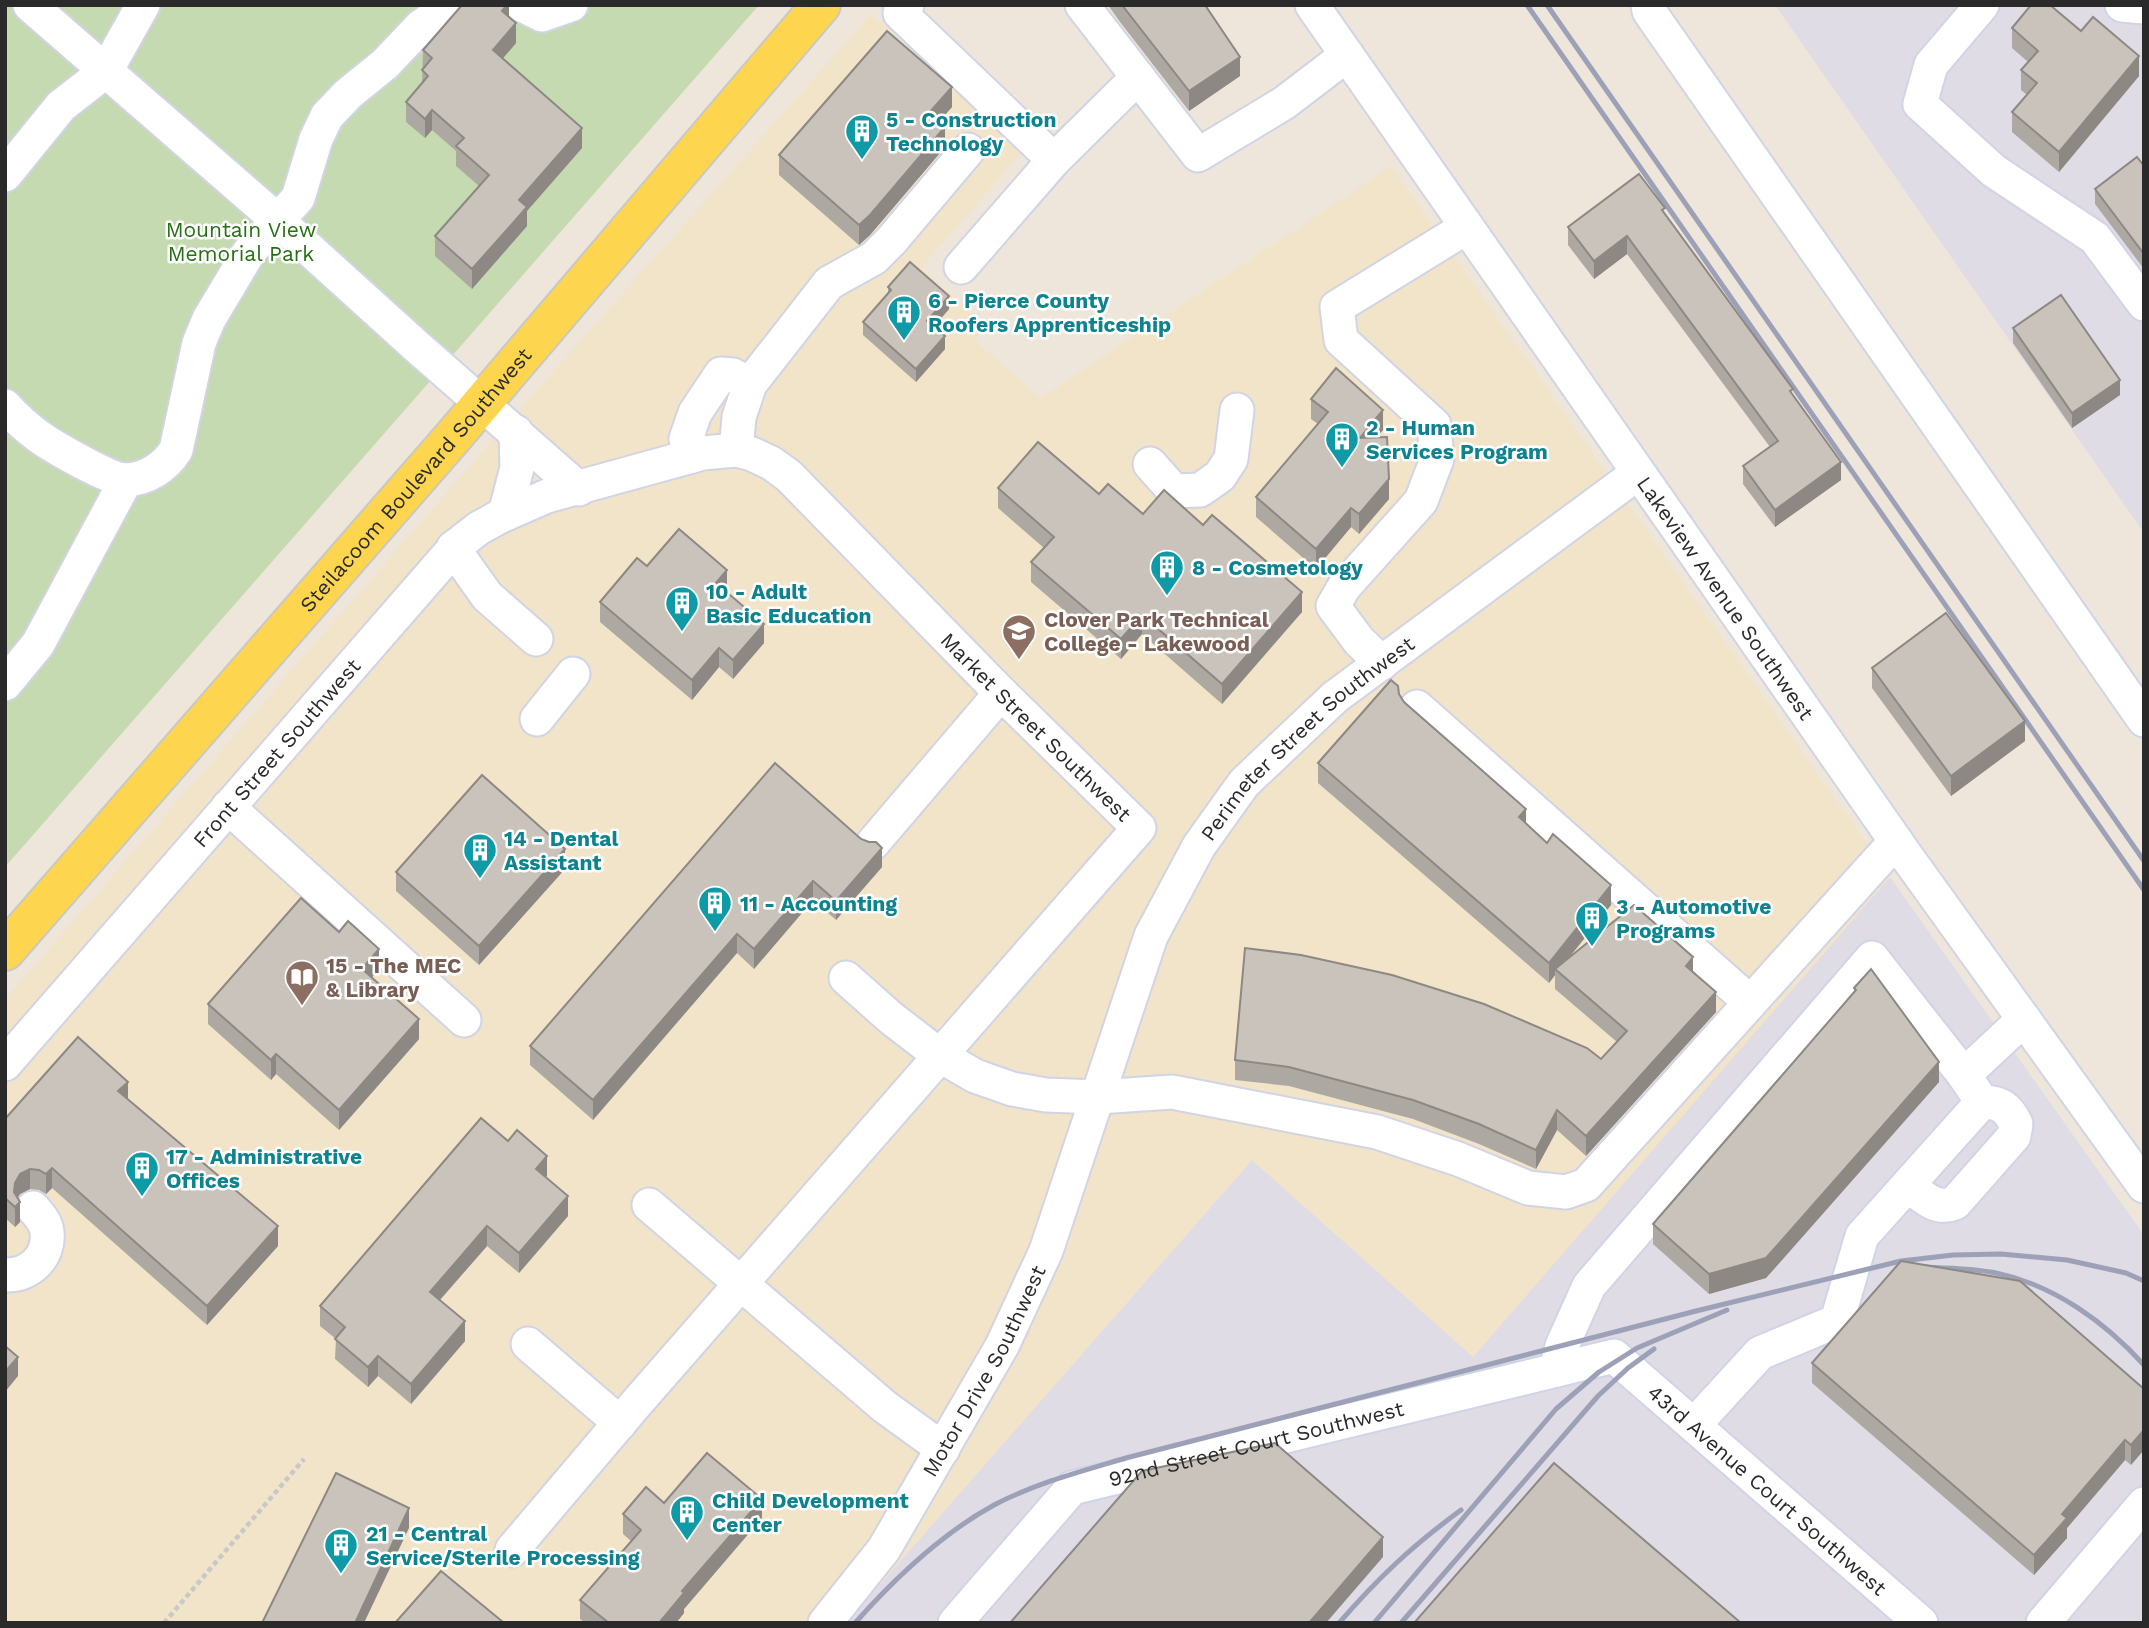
<svg xmlns="http://www.w3.org/2000/svg" width="2149" height="1628" font-family="'Work Sans',sans-serif">
<style>
.industrial{fill:#dfdce6}
.education{fill:#f1e4c9}
.cemetery{fill:#c5dab0}
.lines{fill:none;stroke-linecap:round;stroke-linejoin:round}
.minor-casing{stroke:#d0d4e5;stroke-width:37}
.major-casing{stroke:#c8c8c8;stroke-width:42}
.path{stroke:#c8c8c8;stroke-width:4.5;stroke-dasharray:5 3.5;stroke-linecap:butt}
.minor{stroke:#fff;stroke-width:33}
.major{stroke:#fed54f;stroke-width:38}
.rail{stroke:#9da1b7;stroke-width:5}
.wall{fill:#ada8a1}
.shaded-wall{fill:#8d8883}
.building{fill:#c9c3bb;stroke:#8d8883;stroke-width:2}
.labels{text-anchor:middle;dominant-baseline:central;stroke-width:5;stroke-linejoin:round;paint-order:stroke}
.culture-label{font-size:21px;font-weight:bold;fill:#0d838f;stroke:#fff;text-anchor:start}
.park-label{font-size:21px;fill:#266f13;stroke:#fff}
.street-label{font-size:21px;fill:#2a2a2a;stroke:#fff}
.education-label{font-size:21px;font-weight:bold;fill:#785e54;stroke:#fff;text-anchor:start}
</style>
<rect width="100%" height="100%" fill="#eee6db"/>
<g class="industrial">
<path d="M 1775,5 L 2144,5 L 2144,533 Z"/>
<path d="M 1890,877 L 2144,1235 L 2144,1623 L 846,1623 L 1252,1160 L 1473,1356 Z"/>
</g>
<path class="education" d="M 871,14 L 1025,149 L 921,268 L 987,327 L 975,341 L 1041,398 L 1391,166 L 1890,877 L 1473,1357 L 1252,1160 L 846,1623 L 5,1623 L 5,999 L 489,444 Z"/>
<path class="cemetery" d="M 5,5 L 759,5 L 5,867 Z"/>
<g class="lines">
<g class="minor-casing">
<g id="minor">
<path d="M 30,5 L 277,220 L 415,345 L 579,489"/>
<path d="M 522,5 L 542,15 L 571,5"/>
<path d="M 907,5 L 900,13 L 1054,160 L 961,267"/>
<path d="M 1082,5 L 1198,155 L 1284,103 L 1347,55"/>
<path id="s1" d="M 1312,5 L 1907,857 L 2144,1186"/>
<path d="M 1648,5 L 1649,11 L 2144,720"/>
<path d="M 1982,5 L 1931,65 L 1920,104 L 1994,171 L 2095,238 L 2144,304"/>
<path d="M 2122,5 L 2144,7"/>
<path d="M 1054,160 L 1138,77"/>
<path d="M 5,175 L 61,106 L 106,71 L 143,5"/>
<path d="M 5,406 C 15,417 26,427 38,436 C 52,446 110,480 126,480 C 147,479 165,467 176,450 L 199,343 L 209,319 L 249,252 L 298,198 L 316,139 L 327,116 L 348,94 L 385,64 L 421,26 L 453,5"/>
<path d="M 736,450 L 739,417 L 750,384 L 829,283 L 874,258 L 891,241 L 968,150"/>
<path d="M 690,457 L 686,439 L 695,413 L 721,374 L 733,375 L 750,384"/>
<path d="M 1150,464 L 1174,491 L 1200,490 L 1220,476 L 1231,459 L 1237,410"/>
<path d="M 505,514 L 517,468 L 516,432"/>
<path d="M 453,548 L 487,596 L 536,639"/>
<path d="M 1382,663 L 1359,641 L 1333,606 L 1344,587 L 1421,501 L 1437,459 L 1434,425 L 1341,340 L 1337,307 L 1467,227"/>
<path d="M 5,684 L 38,644 L 126,480"/>
<path d="M 1417,707 L 1750,1002"/>
<path d="M 537,719 L 573,674"/>
<path d="M 228,807 L 464,1020"/>
<path d="M 873,843 L 1001,693"/>
<path d="M 846,978 L 891,1018 L 939,1055 L 975,1076 L 1012,1089 L 1046,1095 L 1098,1097 L 1172,1092 L 1377,1132 L 1458,1159 L 1528,1188 L 1566,1192 L 1586,1185 L 1896,841"/>
<path id="s2" d="M 5,1064 L 457,545 L 479,528 L 499,517 L 547,496 L 703,453 L 736,450 L 752,454 L 771,463 L 789,476 L 1001,693 L 1139,828 L 634,1406 L 512,1550"/>
<path d="M 1908,1185 C 1923,1197 1936,1211 1955,1203 L 2014,1136 L 2016,1124 C 2008,1108 2001,1102 1982,1102"/>
<path d="M 649,1205 L 885,1407 L 943,1449"/>
<path d="M 5,1275 C 29,1276 50,1257 47,1232 C 46,1222 39,1215 33,1208"/>
<path d="M 528,1344 L 620,1423"/>
<path d="M 1556,1370 L 1562,1346 L 1589,1286 L 1872,958 L 1964,1075 L 2024,1019"/>
<path d="M 1694,1425 L 1760,1353 L 1837,1321 L 1862,1236 L 1982,1102 L 1964,1075"/>
<path id="s3" d="M 825,1623 L 884,1549 L 1002,1346 L 1046,1251 L 1151,936 L 1199,846 L 1244,783 L 1335,697 L 1638,473"/>
<path id="s4" d="M 955,1623 L 1072,1488 L 1614,1356 L 1921,1623"/>
<path d="M 2043,1623 L 2144,1504"/>
</g>
</g>
<g class="major-casing">
<g id="major">
<path id="s5" d="M 5,951 L 453,437 L 821,5"/>
</g>
</g>
<path class="path" d="M 164,1623 L 304,1459"/>
<use href="#minor" class="minor"/>
<use href="#major" class="major"/>
<g class="rail">
<path d="M 1527,5 L 2144,890"/>
<path d="M 1547,5 L 2144,861"/>
<path d="M 1921,1267 C 1946,1268 1971,1268 1996,1273 C 2054,1285 2105,1322 2144,1365"/>
<path d="M 855,1623 C 895,1578 941,1534 994,1505 C 1036,1483 1082,1471 1126,1458 L 1696,1311 L 1901,1261 L 1953,1255 L 2001,1254 L 2067,1260 L 2126,1273 L 2144,1281"/>
<path d="M 1339,1623 C 1379,1577 1412,1546 1461,1510"/>
<path d="M 1374,1623 L 1556,1409 L 1599,1372 L 1637,1348 L 1727,1310"/>
<path d="M 1401,1623 L 1598,1396 L 1628,1368 L 1654,1349"/>
</g>
</g>
<g class="wall">
<path d="M 509,5 L 509,16 L 516,43 L 502,59 L 582,148 L 527,211 L 527,226 L 472,289 L 435,256 L 435,236 L 479,186 L 456,166 L 456,151 L 432,130 L 425,138 L 406,122 L 406,102 L 422,84 L 423,50 Z"/>
<path d="M 1108,5 L 1205,5 L 1240,76 L 1189,111 L 1120,22 Z"/>
<path d="M 2012,28 L 2081,31 L 2139,76 L 2059,172 L 2012,132 L 2012,112 L 2027,95 L 2021,90 L 2021,70 L 2028,62 L 2012,48 Z"/>
<path d="M 952,107 L 939,121 L 945,147 L 870,235 L 859,245 L 779,175 L 779,155 Z"/>
<path d="M 2144,166 L 2144,269 L 2095,204 L 2095,189 Z"/>
<path d="M 1665,214 L 1793,395 L 1841,480 L 1775,527 L 1743,484 L 1743,466 L 1770,447 L 1627,254 L 1594,279 L 1568,245 L 1568,227 Z"/>
<path d="M 888,287 L 949,309 L 934,327 L 945,349 L 916,382 L 863,335 L 863,322 L 888,293 Z"/>
<path d="M 2013,328 L 2120,395 L 2072,428 L 2013,343 Z"/>
<path d="M 1311,399 L 1383,430 L 1376,437 L 1389,499 L 1359,534 L 1351,527 L 1316,569 L 1256,517 L 1256,497 L 1318,424 L 1311,419 Z"/>
<path d="M 998,488 L 1099,494 L 1143,514 L 1302,612 L 1222,704 L 1142,634 L 1121,659 L 1031,582 L 1031,562 L 1044,548 L 998,508 Z"/>
<path d="M 647,566 L 727,590 L 726,592 L 764,643 L 733,679 L 719,667 L 692,700 L 600,622 L 600,602 Z"/>
<path d="M 1872,668 L 2025,741 L 1951,796 L 1872,688 Z"/>
<path d="M 1399,694 L 1404,702 L 1526,823 L 1611,905 L 1569,958 L 1693,972 L 1716,1012 L 1586,1156 L 1557,1130 L 1536,1169 L 1479,1144 L 1413,1119 L 1289,1086 L 1235,1080 L 1235,1060 L 1601,1059 L 1617,1042 L 1555,989 L 1555,975 L 1549,983 L 1318,783 L 1318,763 Z"/>
<path d="M 861,839 L 869,842 L 882,867 L 836,920 L 813,900 L 754,969 L 737,953 L 593,1120 L 530,1065 L 530,1046 Z"/>
<path d="M 565,869 L 479,965 L 396,891 L 396,872 Z"/>
<path d="M 379,969 L 371,978 L 419,1039 L 339,1130 L 276,1074 L 271,1080 L 208,1024 L 208,1004 Z"/>
<path d="M 1854,988 L 1939,1082 L 1766,1278 L 1709,1294 L 1653,1244 L 1653,1224 L 1854,993 Z"/>
<path d="M 128,1100 L 278,1246 L 207,1325 L 52,1188 L 46,1194 L 39,1190 L 30,1189 L 20,1194 L 17,1198 L 20,1222 L 15,1227 L 5,1218 L 5,1119 Z"/>
<path d="M 547,1176 L 546,1177 L 568,1216 L 519,1273 L 487,1246 L 440,1300 L 465,1341 L 411,1404 L 378,1376 L 368,1387 L 335,1359 L 336,1339 L 320,1326 L 320,1306 Z"/>
<path d="M 1812,1363 L 2144,1389 L 2131,1465 L 2125,1460 L 2067,1528 L 2067,1538 L 2034,1575 L 1812,1383 Z"/>
<path d="M 664,1503 L 762,1518 L 684,1609 L 684,1613 L 676,1623 L 585,1623 L 580,1619 L 580,1600 L 631,1541 L 623,1534 L 623,1514 Z"/>
</g>
<g class="shaded-wall">
<path d="M 507,5 L 509,5 L 509,23 L 502,11 Z"/>
<path d="M 516,23 L 516,43 L 493,70 L 493,50 Z"/>
<path d="M 2139,56 L 2139,76 L 2059,172 L 2059,152 Z"/>
<path d="M 1240,57 L 1240,76 L 1189,111 L 1189,91 Z"/>
<path d="M 952,87 L 952,107 L 929,133 L 929,113 Z"/>
<path d="M 432,110 L 432,130 L 425,138 L 425,119 Z"/>
<path d="M 945,127 L 945,147 L 870,235 L 859,245 L 859,225 Z"/>
<path d="M 582,128 L 582,148 L 527,211 L 527,226 L 472,289 L 472,269 L 519,200 Z"/>
<path d="M 1627,236 L 1627,254 L 1594,279 L 1594,261 Z"/>
<path d="M 949,296 L 949,309 L 927,334 L 927,321 Z"/>
<path d="M 945,336 L 945,349 L 916,382 L 916,369 Z"/>
<path d="M 2120,380 L 2120,395 L 2072,428 L 2072,413 Z"/>
<path d="M 1383,410 L 1383,430 L 1360,458 L 1360,438 Z"/>
<path d="M 1841,462 L 1841,480 L 1775,527 L 1775,510 Z"/>
<path d="M 1389,479 L 1389,499 L 1359,534 L 1359,514 Z"/>
<path d="M 1351,508 L 1351,527 L 1316,569 L 1316,549 Z"/>
<path d="M 727,570 L 727,590 L 716,603 L 716,583 Z"/>
<path d="M 1302,592 L 1302,612 L 1222,704 L 1222,684 Z"/>
<path d="M 1142,615 L 1142,634 L 1121,659 L 1121,639 Z"/>
<path d="M 764,624 L 764,643 L 733,679 L 733,660 Z"/>
<path d="M 719,648 L 719,667 L 692,700 L 692,680 Z"/>
<path d="M 2025,721 L 2025,741 L 1951,796 L 1951,776 Z"/>
<path d="M 1526,809 L 1526,829 L 1519,817 Z"/>
<path d="M 882,848 L 882,867 L 836,920 L 836,901 Z"/>
<path d="M 565,849 L 565,869 L 479,965 L 479,946 Z"/>
<path d="M 813,881 L 813,900 L 754,969 L 754,949 Z"/>
<path d="M 1611,885 L 1611,905 L 1558,971 L 1555,969 L 1555,975 L 1549,983 L 1549,963 Z"/>
<path d="M 737,934 L 737,953 L 593,1120 L 593,1100 Z"/>
<path d="M 379,949 L 379,969 L 362,989 L 362,969 Z"/>
<path d="M 1693,957 L 1693,977 L 1686,966 Z"/>
<path d="M 1716,992 L 1716,1012 L 1586,1156 L 1586,1136 Z"/>
<path d="M 419,1019 L 419,1039 L 339,1130 L 339,1110 Z"/>
<path d="M 276,1054 L 276,1074 L 271,1080 L 271,1060 Z"/>
<path d="M 1939,1062 L 1939,1082 L 1766,1278 L 1709,1294 L 1709,1274 Z"/>
<path d="M 128,1082 L 128,1102 L 118,1091 Z"/>
<path d="M 1557,1110 L 1557,1130 L 1536,1169 L 1536,1150 Z"/>
<path d="M 547,1156 L 547,1176 L 536,1188 L 536,1169 Z"/>
<path d="M 52,1168 L 52,1188 L 46,1194 L 46,1174 Z"/>
<path d="M 30,1169 L 30,1189 L 20,1194 L 15,1202 L 14,1212 L 15,1183 L 20,1174 Z"/>
<path d="M 568,1196 L 568,1216 L 519,1273 L 519,1253 Z"/>
<path d="M 20,1202 L 20,1222 L 15,1227 L 15,1207 Z"/>
<path d="M 278,1226 L 278,1246 L 207,1325 L 207,1306 Z"/>
<path d="M 487,1226 L 487,1246 L 430,1311 L 430,1292 Z"/>
<path d="M 465,1321 L 465,1341 L 411,1404 L 411,1384 Z"/>
<path d="M 378,1356 L 378,1376 L 368,1387 L 368,1367 Z"/>
<path d="M 18,1357 L 18,1376 L 5,1392 L 5,1372 Z"/>
<path d="M 2144,1430 L 2144,1450 L 2131,1465 L 2131,1445 Z"/>
<path d="M 2125,1440 L 2125,1460 L 2067,1528 L 2067,1538 L 2034,1575 L 2034,1555 L 2062,1514 Z"/>
<path d="M 762,1499 L 762,1518 L 684,1609 L 684,1613 L 676,1623 L 659,1623 L 682,1591 Z"/>
<path d="M 409,1508 L 409,1528 L 364,1623 L 355,1623 Z"/>
<path d="M 1383,1537 L 1383,1557 L 1326,1623 L 1309,1623 Z"/>
</g>
<g class="building">
<path d="M 462,5 L 507,5 L 502,11 L 516,23 L 493,50 L 582,128 L 519,200 L 527,207 L 472,269 L 435,236 L 489,175 L 456,146 L 464,138 L 432,110 L 425,119 L 406,102 L 428,76 L 422,70 L 432,58 L 423,50 Z"/>
<path d="M 1122,5 L 1205,5 L 1240,57 L 1189,91 Z"/>
<path d="M 2031,5 L 2050,5 L 2081,31 L 2093,17 L 2139,56 L 2059,152 L 2012,112 L 2037,83 L 2021,70 L 2038,51 L 2012,28 Z"/>
<path d="M 887,31 L 952,87 L 929,113 L 945,127 L 870,215 L 859,225 L 779,155 Z"/>
<path d="M 2137,157 L 2144,166 L 2144,254 L 2095,189 Z"/>
<path d="M 1639,174 L 1665,208 L 1662,210 L 1793,389 L 1790,391 L 1841,462 L 1775,510 L 1743,466 L 1778,441 L 1627,236 L 1594,261 L 1568,227 Z"/>
<path d="M 910,262 L 949,296 L 927,321 L 945,336 L 916,369 L 863,322 L 891,290 L 888,287 Z"/>
<path d="M 2061,295 L 2120,380 L 2072,413 L 2013,328 Z"/>
<path d="M 1336,368 L 1383,410 L 1360,438 L 1387,437 L 1389,479 L 1359,514 L 1351,508 L 1316,549 L 1256,497 L 1328,412 L 1311,399 Z"/>
<path d="M 1038,442 L 1099,494 L 1108,484 L 1143,514 L 1164,490 L 1203,525 L 1212,515 L 1302,592 L 1222,684 L 1142,615 L 1121,639 L 1031,562 L 1054,537 L 998,488 Z"/>
<path d="M 679,529 L 727,570 L 716,583 L 764,624 L 733,660 L 719,648 L 692,680 L 600,602 L 637,558 L 647,566 Z"/>
<path d="M 1946,613 L 2025,721 L 1951,776 L 1872,668 Z"/>
<path d="M 1391,680 L 1398,686 L 1399,694 L 1404,702 L 1526,809 L 1519,817 L 1547,843 L 1553,834 L 1611,885 L 1549,963 L 1318,763 Z"/>
<path d="M 775,763 L 861,839 L 869,842 L 876,842 L 882,848 L 836,901 L 813,881 L 754,949 L 737,934 L 593,1100 L 530,1046 Z"/>
<path d="M 482,775 L 565,849 L 479,946 L 396,872 Z"/>
<path d="M 301,898 L 339,932 L 348,921 L 379,949 L 362,969 L 419,1019 L 339,1110 L 276,1054 L 271,1060 L 208,1004 Z"/>
<path d="M 1634,905 L 1693,957 L 1686,966 L 1716,992 L 1586,1136 L 1557,1110 L 1536,1150 L 1479,1124 L 1413,1100 L 1289,1067 L 1235,1060 L 1245,948 L 1301,955 L 1392,975 L 1484,1004 L 1587,1048 L 1601,1059 L 1627,1031 L 1555,969 Z"/>
<path d="M 1871,969 L 1939,1062 L 1766,1258 L 1709,1274 L 1653,1224 L 1856,990 L 1854,988 Z"/>
<path d="M 78,1037 L 128,1082 L 118,1091 L 278,1226 L 207,1306 L 52,1168 L 46,1174 L 39,1170 L 30,1169 L 20,1174 L 15,1183 L 14,1192 L 20,1202 L 15,1207 L 5,1198 L 5,1119 Z"/>
<path d="M 481,1118 L 508,1141 L 517,1130 L 547,1156 L 536,1169 L 568,1196 L 519,1253 L 487,1226 L 430,1292 L 465,1321 L 411,1384 L 378,1356 L 368,1367 L 335,1339 L 345,1327 L 320,1306 Z"/>
<path d="M 1901,1261 L 2020,1281 L 2144,1389 L 2144,1430 L 2131,1445 L 2125,1440 L 2062,1514 L 2067,1518 L 2034,1555 L 1812,1363 Z"/>
<path d="M 5,1346 L 18,1357 L 5,1372 Z"/>
<path d="M 1275,1443 L 1383,1537 L 1309,1623 L 1010,1623 L 1142,1471 Z"/>
<path d="M 707,1453 L 762,1499 L 682,1591 L 684,1593 L 659,1623 L 609,1623 L 580,1600 L 641,1530 L 623,1514 L 646,1487 L 664,1503 Z"/>
<path d="M 1554,1463 L 1741,1623 L 1414,1623 Z"/>
<path d="M 336,1473 L 409,1508 L 355,1623 L 262,1623 Z"/>
<path d="M 441,1571 L 503,1622 L 502,1623 L 395,1623 Z"/>
</g>
<defs>
<g id="building-pin" transform="scale(1.75)"><path d="M0 17L-7.5 6A9.5 9.5 0 1 1 7.5 6Z" fill="#0f9aa8" stroke="#fff"/><path d="M-4-6H4V6H1V3H-1V6H-4ZM-2.5-4.3h1.7v1.8h-1.7ZM.8-4.3h1.7v1.8H.8ZM-2.5-1h1.7V.8h-1.7ZM.8-1h1.7V.8H.8Z" fill="#fff"/></g>
<g id="university-pin" transform="scale(1.75)"><path d="M0 17L-7.5 6A9.5 9.5 0 1 1 7.5 6Z" fill="#8d6e63" stroke="#fff"/><path d="M0-5L7-2L0 1L-7-2ZM-4 1L0 2.5L4 1V4Q0 6-4 4Z" fill="#fff"/></g>
<g id="library-pin" transform="scale(1.75)"><path d="M0 17L-7.5 6A9.5 9.5 0 1 1 7.5 6Z" fill="#8d6e63" stroke="#fff"/><path d="M-6-4Q-3-5.5-.7-3.5V5Q-3 3-6 4ZM6-4Q3-5.5 .7-3.5V5Q3 3 6 4Z" fill="#fff"/></g>
</defs>
<g fill-rule="evenodd">
<use href="#building-pin" x="862" y="131"/>
<use href="#building-pin" x="904" y="312"/>
<use href="#building-pin" x="1342" y="439"/>
<use href="#building-pin" x="1167" y="567"/>
<use href="#building-pin" x="682" y="603"/>
<use href="#university-pin" x="1019" y="631"/>
<use href="#building-pin" x="480" y="850"/>
<use href="#building-pin" x="715" y="903"/>
<use href="#building-pin" x="1592" y="918"/>
<use href="#library-pin" x="302" y="977"/>
<use href="#building-pin" x="142" y="1168"/>
<use href="#building-pin" x="687" y="1512"/>
<use href="#building-pin" x="341" y="1545"/>
</g>
<g class="labels">
<g class="culture-label">
<text x="886" y="119">5 - Construction<tspan x="886" dy="24">Technology</tspan></text>
<text x="928" y="300">6 - Pierce County<tspan x="928" dy="24">Roofers Apprenticeship</tspan></text>
<text x="1366" y="427">2 - Human<tspan x="1366" dy="24">Services Program</tspan></text>
<text x="1192" y="567">8 - Cosmetology</text>
<text x="706" y="591">10 - Adult<tspan x="706" dy="24">Basic Education</tspan></text>
<text x="504" y="838">14 - Dental<tspan x="504" dy="24">Assistant</tspan></text>
<text x="740" y="903">11 - Accounting</text>
<text x="1616" y="906">3 - Automotive<tspan x="1616" dy="24">Programs</tspan></text>
<text x="166" y="1156">17 - Administrative<tspan x="166" dy="24">Offices</tspan></text>
<text x="712" y="1500">Child Development<tspan x="712" dy="24">Center</tspan></text>
<text x="366" y="1533">21 - Central<tspan x="366" dy="24">Service/Sterile Processing</tspan></text>
</g>
<g class="park-label">
<text x="241" y="229">Mountain View<tspan x="241" dy="24">Memorial Park</tspan></text>
</g>
<g class="street-label">
<text stroke="none"><textPath href="#s5" startOffset="625">Steilacoom Boulevard Southwest</textPath></text>
<text stroke="none"><textPath href="#s1" startOffset="723">Lakeview Avenue Southwest</textPath></text>
<text stroke="none"><textPath href="#s2" startOffset="1398">Market Street Southwest</textPath></text>
<text stroke="none"><textPath href="#s3" startOffset="1022">Perimeter Street Southwest</textPath></text>
<text stroke="none"><textPath href="#s2" startOffset="413">Front Street Southwest</textPath></text>
<text stroke="none"><textPath href="#s3" startOffset="299">Motor Drive Southwest</textPath></text>
<text stroke="none"><textPath href="#s4" startOffset="368">92nd Street Court Southwest</textPath></text>
<text stroke="none"><textPath href="#s4" startOffset="940">43rd Avenue Court Southwest</textPath></text>
</g>
<g class="education-label">
<text x="1044" y="619">Clover Park Technical<tspan x="1044" dy="24">College - Lakewood</tspan></text>
<text x="326" y="965">15 - The MEC<tspan x="326" dy="24">&amp; Library</tspan></text>
</g>
</g>
<rect width="2149" height="1628" fill="none" stroke="#2a2a2a" stroke-width="14"/>
</svg>
